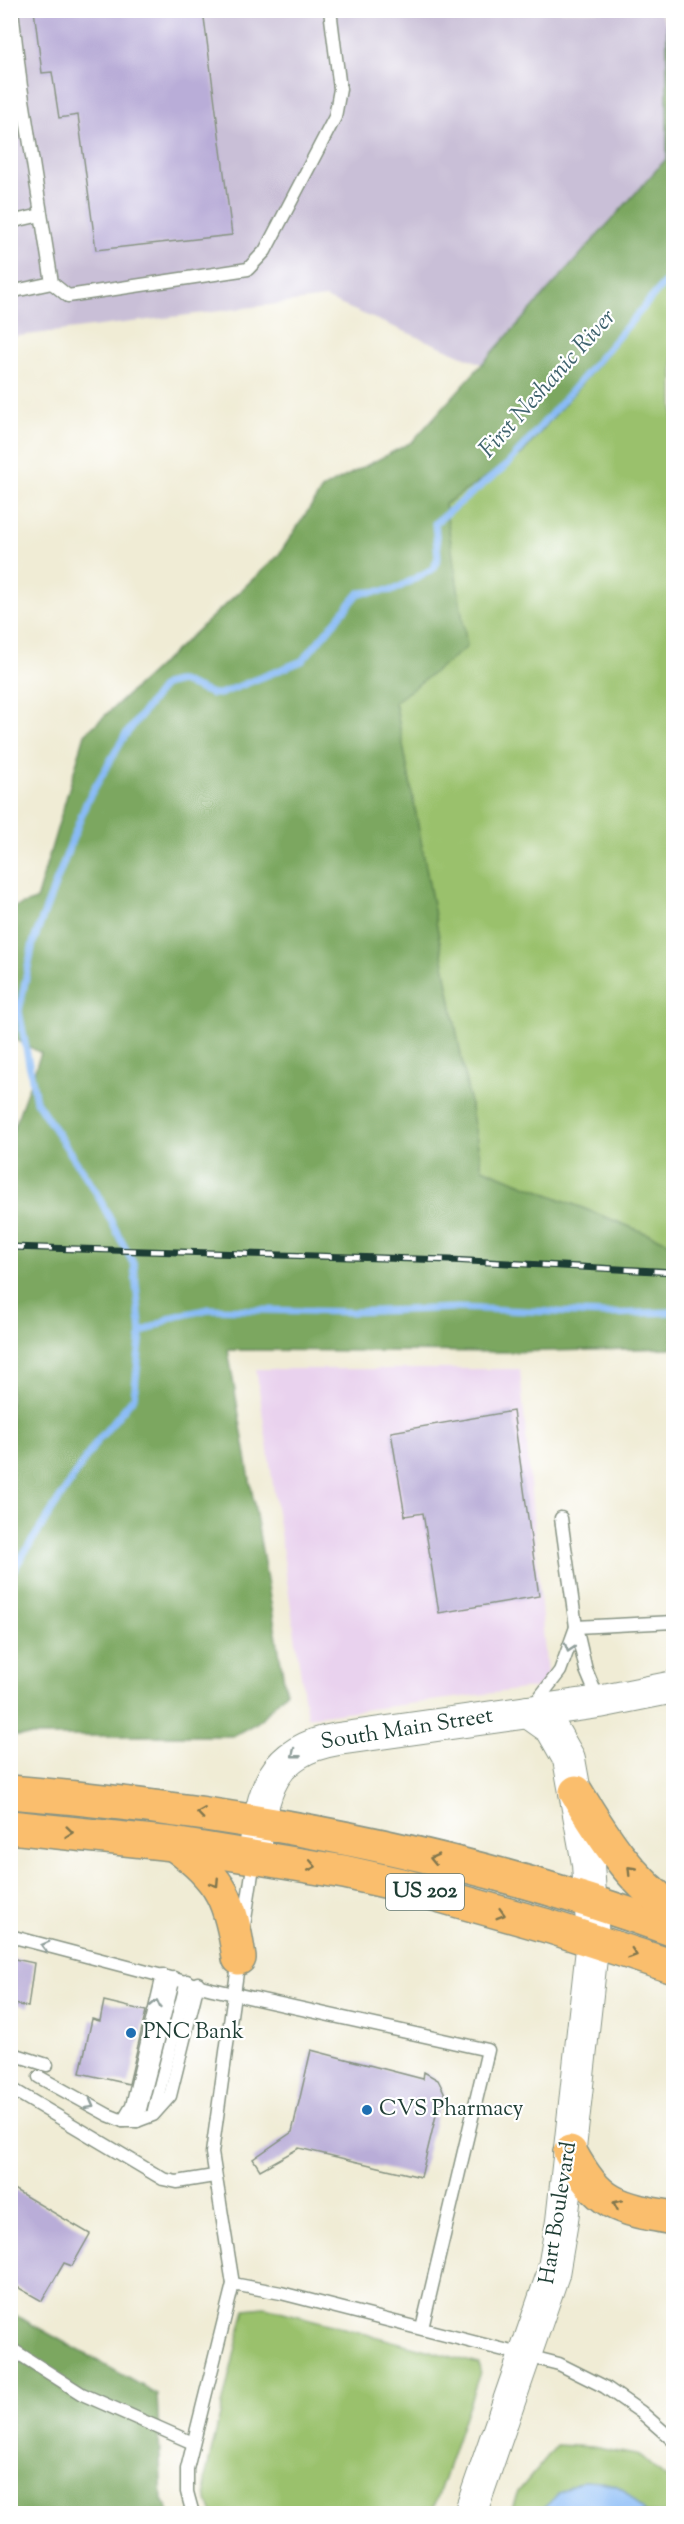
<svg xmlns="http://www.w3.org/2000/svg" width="684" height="2524" font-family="'Sorts Mill Goudy',serif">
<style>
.built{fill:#e9d2ee}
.industrial{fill:#c9bfd7}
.green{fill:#9ac16c;stroke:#5c7f50;stroke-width:1.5}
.forest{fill:#7ba760;stroke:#4d724a;stroke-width:1.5}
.water{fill:#89bbf6;stroke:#547c95;stroke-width:1.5}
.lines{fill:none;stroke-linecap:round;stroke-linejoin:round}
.stream{stroke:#89bbf6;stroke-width:7}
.building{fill:#b9add8}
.service-casing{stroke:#889484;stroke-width:15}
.tertiary-casing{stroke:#889484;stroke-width:34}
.trunk-casing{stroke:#889484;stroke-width:36}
.service{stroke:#fff;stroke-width:12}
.tertiary{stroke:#fff;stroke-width:32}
.trunk{stroke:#fabe6d;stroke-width:33}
.rail-casing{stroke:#1f3d34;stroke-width:7}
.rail{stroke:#fff;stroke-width:4.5;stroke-dasharray:14;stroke-linecap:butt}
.oneway{stroke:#8f9e9a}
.oneway2{stroke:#82774e}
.poi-dot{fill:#1f6fb2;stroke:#fff;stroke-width:2}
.labels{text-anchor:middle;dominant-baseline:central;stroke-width:4.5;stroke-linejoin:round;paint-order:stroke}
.shield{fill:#fff;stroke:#627771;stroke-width:1.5}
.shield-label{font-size:21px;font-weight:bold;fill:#1f3d34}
.street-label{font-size:22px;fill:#1f3d34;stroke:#fff}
.poi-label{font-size:22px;fill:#1f3d34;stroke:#fff;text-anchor:start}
.water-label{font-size:24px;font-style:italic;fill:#3f636e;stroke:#fff}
</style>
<rect width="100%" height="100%" fill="#fff"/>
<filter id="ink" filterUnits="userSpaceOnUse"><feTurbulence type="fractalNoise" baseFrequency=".0167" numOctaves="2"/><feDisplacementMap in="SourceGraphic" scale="12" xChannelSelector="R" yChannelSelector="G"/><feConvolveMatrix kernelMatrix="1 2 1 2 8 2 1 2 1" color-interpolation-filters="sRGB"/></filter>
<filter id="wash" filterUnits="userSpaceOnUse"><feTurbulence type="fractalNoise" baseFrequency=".008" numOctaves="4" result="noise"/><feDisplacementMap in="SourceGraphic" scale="24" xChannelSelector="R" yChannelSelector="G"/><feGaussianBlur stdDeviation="1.35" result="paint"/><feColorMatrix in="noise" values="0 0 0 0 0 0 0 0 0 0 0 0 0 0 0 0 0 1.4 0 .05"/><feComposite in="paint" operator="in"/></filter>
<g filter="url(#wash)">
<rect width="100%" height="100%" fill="#f0ecd5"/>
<path class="built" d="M 256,1369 L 520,1369 L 548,1686 L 307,1717 Z"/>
<path class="industrial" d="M 10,11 L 659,11 L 667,25 L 667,158 L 482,364 L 325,298 L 11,337 Z"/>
<g class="green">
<path d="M 673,235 L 673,1244 L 482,1168 L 395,702 L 445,504 Z"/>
<path d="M 265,2307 L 479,2364 L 480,2372 L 432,2513 L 213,2513 L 207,2501 L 205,2478 L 245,2309 Z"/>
<path d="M 557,2445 L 592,2447 L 641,2456 L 673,2484 L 673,2513 L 510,2514 L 518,2492 Z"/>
</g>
<g class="forest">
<path d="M 667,25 L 674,29 L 673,276 L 522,454 L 445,504 L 467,647 L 395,702 L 482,1168 L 673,1244 L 673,1348 L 507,1352 L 228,1350 L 286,1692 L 258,1722 L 233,1736 L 11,1736 L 10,1138 L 41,1053 L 11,1037 L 11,908 L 36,900 L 85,734 L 278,556 L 323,488 L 412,442 L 667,158 Z"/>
<path d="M 10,2312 L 157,2394 L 162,2500 L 170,2513 L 11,2513 Z"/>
</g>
<path class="water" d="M 582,2481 C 618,2481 624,2487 646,2513 L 539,2513 L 559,2493 Z"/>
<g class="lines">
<g class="stream">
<path d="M 141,1333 L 173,1317 L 209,1309 L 353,1312 L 457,1308 L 605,1314 L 674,1312"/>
<path d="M 10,1575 L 95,1444 L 134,1397 L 141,1333 L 134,1265 L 96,1192 L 36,1101 L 19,1011 L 33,943 L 87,801 L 124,737 L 164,685 L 180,681 L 212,694 L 220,694 L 302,661 L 359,593 L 394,590 L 434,568 L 438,557 L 435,523 L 508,464 L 674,272"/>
</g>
</g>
<g id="blocks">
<g class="building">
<path d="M 34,10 L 203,10 L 232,235 L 96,250 L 78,115 L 59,118 L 52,72 L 42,73 Z"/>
<path d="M 513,1411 L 539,1596 L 439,1613 L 423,1513 L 405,1516 L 391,1432 Z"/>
<path d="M 10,1958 L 34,1963 L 28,2007 L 10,2003 Z"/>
<path d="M 104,2001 L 146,2011 L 129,2084 L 80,2073 L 92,2019 L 100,2021 Z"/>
<path d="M 311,2050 L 423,2079 L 424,2072 L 438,2080 L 444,2092 L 444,2104 L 439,2103 L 421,2177 L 299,2148 L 260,2170 L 253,2159 L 292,2132 Z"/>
<path d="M 10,2187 L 90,2234 L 72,2266 L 64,2263 L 42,2301 L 10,2283 Z"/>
</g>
</g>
</g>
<g filter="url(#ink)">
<use href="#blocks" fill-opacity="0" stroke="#889484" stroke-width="1.5"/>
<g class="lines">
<g class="service-casing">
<g id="service">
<path d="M 12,10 L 21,87 L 52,283 L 68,296 L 248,269 L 265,251 L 335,117 L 340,89 L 330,10"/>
<path d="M 10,222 L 41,215"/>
<path d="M 10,292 L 52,283"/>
<path d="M 561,1518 L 576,1627 L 674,1622"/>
<path d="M 533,1706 L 560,1671 L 576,1627 L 586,1670 L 599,1701"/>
<path d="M 244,1926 L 254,1860"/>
<path d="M 10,1936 L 212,1989 L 488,2050 L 422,2328"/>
<path d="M 10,2053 L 47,2065"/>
<path d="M 39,2077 L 108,2115 L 123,2121 L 137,2121 L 153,2115 L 170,2096 L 198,1983"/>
<path d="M 10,2088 L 163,2179 L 177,2182 L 214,2176"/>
<path d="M 154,2110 L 187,1981"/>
<path d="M 123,2121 L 132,2106 L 163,1975"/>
<path d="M 137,2121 L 174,1978"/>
<path d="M 233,2284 L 281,2293 L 559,2364 L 605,2387 L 641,2412 L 674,2441"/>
<path d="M 10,2348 L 82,2394 L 193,2443"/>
<path d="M 193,2514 L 187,2492 L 187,2469 L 233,2284 L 212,2153 L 239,1958"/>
</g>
</g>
<g class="tertiary-casing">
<g id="tertiary">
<path d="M 254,1856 C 263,1794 267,1751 338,1739 L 599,1702 L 674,1687"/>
<path d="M 470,2514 L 553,2274 L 562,2221 L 593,1940 L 588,1864 L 569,1759 L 552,1729 L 528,1712"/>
</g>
</g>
<g class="trunk-casing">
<g id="trunk">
<path d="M 10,1792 C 236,1810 461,1852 674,1930"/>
<path d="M 576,1792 C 602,1835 631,1881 674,1910"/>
<path d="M 10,1827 L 173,1844 L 344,1872 L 402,1885 L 551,1927 L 674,1967"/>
<path d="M 175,1845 C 222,1879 231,1901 239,1958"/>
<path d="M 570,2152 C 599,2205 616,2208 674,2218"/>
</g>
</g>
<use href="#service" class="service"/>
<use href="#tertiary" class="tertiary"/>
<use href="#trunk" class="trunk"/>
<g class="rail-casing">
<path id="rail" d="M 10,1247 L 450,1260 L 674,1272"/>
</g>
<use href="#rail" class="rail"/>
</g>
<defs><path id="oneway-chevron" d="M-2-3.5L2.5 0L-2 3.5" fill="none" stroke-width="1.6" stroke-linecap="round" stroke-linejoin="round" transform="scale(1.5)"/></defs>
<g class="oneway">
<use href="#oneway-chevron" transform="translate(569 1648) rotate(107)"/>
<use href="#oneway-chevron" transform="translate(295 1754) rotate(142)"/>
<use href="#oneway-chevron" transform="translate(45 1946) rotate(-165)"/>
<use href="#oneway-chevron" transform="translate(156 2004) rotate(-77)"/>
<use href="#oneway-chevron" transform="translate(90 2105) rotate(29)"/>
</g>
<g class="oneway2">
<use href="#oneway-chevron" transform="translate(201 1813) rotate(-172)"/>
<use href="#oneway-chevron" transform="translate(69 1832) rotate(6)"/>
<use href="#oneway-chevron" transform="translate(434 1859) rotate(-167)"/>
<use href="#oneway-chevron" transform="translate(312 1866) rotate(11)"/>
<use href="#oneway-chevron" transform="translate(631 1870) rotate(-134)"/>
<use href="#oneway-chevron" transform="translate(215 1883) rotate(57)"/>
<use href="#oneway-chevron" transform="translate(501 1914) rotate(16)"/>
<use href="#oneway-chevron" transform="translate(633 1954) rotate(18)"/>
<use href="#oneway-chevron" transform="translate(617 2204) rotate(-156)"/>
</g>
</g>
<g class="poi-dot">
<circle cx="131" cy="2033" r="6"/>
<circle cx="367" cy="2110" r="6"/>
</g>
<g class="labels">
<rect class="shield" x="386" y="1874" width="78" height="36" rx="4.5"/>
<g class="shield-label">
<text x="425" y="1892">US 202</text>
</g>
<g class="street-label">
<text transform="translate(407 1730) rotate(-9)">South Main Street</text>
<text transform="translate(559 2213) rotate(-81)">Hart Boulevard</text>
</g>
<g class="poi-label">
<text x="143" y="2033">PNC Bank</text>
<text x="379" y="2110">CVS Pharmacy</text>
</g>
<g class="water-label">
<text transform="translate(548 384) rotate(-48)">First Neshanic River</text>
</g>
</g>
<rect width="684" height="2524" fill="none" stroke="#fff" stroke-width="36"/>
</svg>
